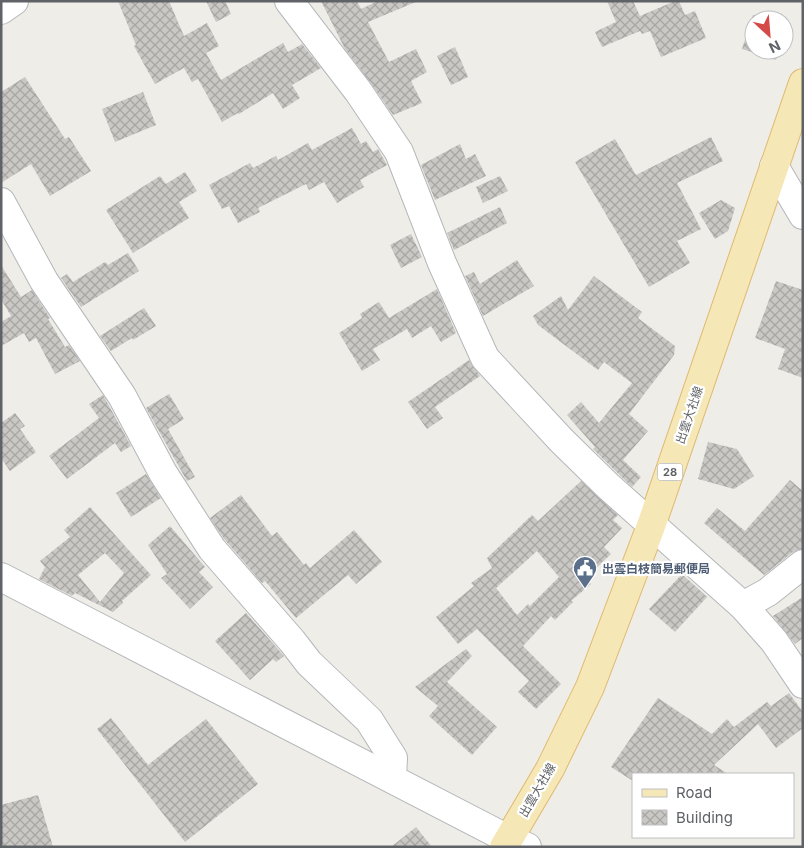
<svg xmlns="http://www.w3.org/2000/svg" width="804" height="848" font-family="Inter,'Noto Sans JP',sans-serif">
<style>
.building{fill:url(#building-cross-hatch);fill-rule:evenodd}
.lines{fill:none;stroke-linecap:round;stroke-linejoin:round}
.minor-casing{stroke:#b4b7ba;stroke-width:30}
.major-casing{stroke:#e0b96f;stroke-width:30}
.minor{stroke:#fff;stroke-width:28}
.major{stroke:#f5e7b6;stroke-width:28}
.labels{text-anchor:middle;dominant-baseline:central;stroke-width:4.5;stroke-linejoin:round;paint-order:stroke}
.shield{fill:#fff;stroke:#8f9194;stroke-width:1}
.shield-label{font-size:11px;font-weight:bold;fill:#5f6266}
.street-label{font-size:12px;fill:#5f6266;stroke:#fff}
.service-label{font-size:12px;font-weight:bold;fill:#4e5e75;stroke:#fff;text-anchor:start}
</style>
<defs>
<pattern id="building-cross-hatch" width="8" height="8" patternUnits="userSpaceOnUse" patternTransform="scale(1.25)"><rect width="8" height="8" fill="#cac8c4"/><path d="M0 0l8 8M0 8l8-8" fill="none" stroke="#a7a6a3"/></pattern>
</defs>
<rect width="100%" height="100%" fill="#efede8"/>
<g class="building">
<path d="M 118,1 L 169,1 L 184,36 L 207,23 L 219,46 L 206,53 L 221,80 L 283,43 L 288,52 L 302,44 L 321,68 L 292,85 L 300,98 L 283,109 L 273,93 L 239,114 L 238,113 L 222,122 L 198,79 L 192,82 L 184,68 L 155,84 L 134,46 L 136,45 Z"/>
<path d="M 206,1 L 225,1 L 231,14 L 216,22 Z"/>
<path d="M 321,1 L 357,1 L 361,9 L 378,1 L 418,1 L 368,22 L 389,62 L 416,49 L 427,72 L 411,81 L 422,103 L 393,115 L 370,82 L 345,49 Z"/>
<path d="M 607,1 L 633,1 L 640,16 L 675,1 L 679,1 L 685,15 L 695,11 L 706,38 L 661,57 L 650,31 L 642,34 L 640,31 L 602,47 L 595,32 L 616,22 Z"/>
<path d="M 753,15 L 770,20 L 754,20 L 754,50 L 779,50 L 776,60 L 742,49 Z"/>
<path d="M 455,47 L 468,77 L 451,85 L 437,56 Z"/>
<path d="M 25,77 L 65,139 L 69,137 L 91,171 L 50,196 L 31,164 L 1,183 L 1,92 Z"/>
<path d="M 143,92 L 156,125 L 115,142 L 102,109 Z"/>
<path d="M 352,128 L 361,144 L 366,141 L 373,152 L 378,149 L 387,165 L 360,180 L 364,187 L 337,203 L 324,182 L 309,190 L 306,184 L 258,208 L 260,212 L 238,223 L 229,206 L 222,209 L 209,185 L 250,163 L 253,168 L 276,156 L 278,160 L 308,143 L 312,150 Z"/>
<path d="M 711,137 L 723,161 L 677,183 L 701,229 L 677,241 L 690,263 L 649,287 L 575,162 L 615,139 L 636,175 Z"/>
<path d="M 460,144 L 466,159 L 475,154 L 486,176 L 435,200 L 421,165 Z"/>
<path d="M 185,172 L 197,191 L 179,202 L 189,218 L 133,253 L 106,210 L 160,176 L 166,184 Z"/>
<path d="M 500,176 L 508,191 L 483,203 L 476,187 Z"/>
<path d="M 721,200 L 735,208 L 728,231 L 715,239 L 699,213 Z"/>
<path d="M 500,207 L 507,223 L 454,250 L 447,233 Z"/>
<path d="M 411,234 L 422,257 L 401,268 L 390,245 Z"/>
<path d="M 128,253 L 139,271 L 81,307 L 61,278 L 67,274 L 73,282 L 105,262 L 108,265 Z"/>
<path d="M 517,260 L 534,286 L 483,316 L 465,276 L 474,272 L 480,284 Z"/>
<path d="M 1,265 L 21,297 L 32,290 L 50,318 L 48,319 L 65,347 L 69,345 L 80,361 L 55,374 L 36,338 L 29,342 L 24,333 L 1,346 L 1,322 L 11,316 L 1,299 Z"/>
<path d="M 594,276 L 642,312 L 638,318 L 675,346 L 674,355 L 629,414 L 648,431 L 623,460 L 641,477 L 632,487 L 593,449 L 595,447 L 567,415 L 581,402 L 599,423 L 632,383 L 604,362 L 598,370 L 538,325 L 533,316 L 561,296 L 568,310 Z"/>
<path d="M 776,281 L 803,290 L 803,378 L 778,369 L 785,349 L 755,338 Z"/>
<path d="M 437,289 L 456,333 L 441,342 L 431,326 L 412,338 L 407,329 L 373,349 L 380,360 L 362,371 L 339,333 L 362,318 L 360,314 L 379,302 L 389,318 Z"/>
<path d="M 144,308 L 156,326 L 133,340 L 132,338 L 111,351 L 100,336 Z"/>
<path d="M 469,360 L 480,376 L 435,407 L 443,418 L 427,429 L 408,402 Z"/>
<path d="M 169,394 L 184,419 L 168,429 L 195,477 L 187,481 L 146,408 Z"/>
<path d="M 103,395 L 131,446 L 121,452 L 115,443 L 67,479 L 49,456 L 99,418 L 89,404 Z"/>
<path d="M 15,413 L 25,426 L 20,429 L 36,452 L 10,471 L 1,458 L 1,423 Z"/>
<path d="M 708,442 L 737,449 L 754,476 L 734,489 L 698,479 Z"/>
<path d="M 146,474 L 161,498 L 131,517 L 116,493 Z"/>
<path d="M 790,480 L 803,491 L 803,549 L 793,552 L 764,575 L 704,523 L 717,508 L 745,531 Z"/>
<path d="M 581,481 L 618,515 L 613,520 L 622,528 L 604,547 L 611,554 L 586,578 L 591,584 L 571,601 L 573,602 L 555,620 L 551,616 L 523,646 L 561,684 L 536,709 L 518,692 L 529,681 L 477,629 L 458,644 L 436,617 L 474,586 L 471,583 L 492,568 L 487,558 L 532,515 L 538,521 ZM 537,551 L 559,577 L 530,606 L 528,604 L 517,615 L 496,588 Z"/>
<path d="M 241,495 L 272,536 L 277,532 L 304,565 L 306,563 L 310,568 L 354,530 L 382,562 L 356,584 L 348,575 L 296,618 L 265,581 L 262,583 L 225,540 L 210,518 Z"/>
<path d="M 90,507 L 151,575 L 122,601 L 123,603 L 113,612 L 75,593 L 72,596 L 39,579 L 45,567 L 40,561 L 70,537 L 64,530 ZM 105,553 L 124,573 L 100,602 L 78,575 Z"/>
<path d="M 170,526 L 205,567 L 199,572 L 213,587 L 190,609 L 161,578 L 167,574 L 148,545 Z"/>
<path d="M 682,574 L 707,597 L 675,632 L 649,609 Z"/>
<path d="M 803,597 L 803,638 L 795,644 L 773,616 Z"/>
<path d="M 246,613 L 284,656 L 276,662 L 273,659 L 250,680 L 215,641 Z"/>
<path d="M 466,649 L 472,656 L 447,682 L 497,727 L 472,755 L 429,716 L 438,706 L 415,687 Z"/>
<path d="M 789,693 L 803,712 L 803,728 L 776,748 L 758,724 L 714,765 L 728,774 L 633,774 L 633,781 L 611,767 L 658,698 L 712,734 L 727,719 L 734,727 L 767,702 L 771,706 Z"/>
<path d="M 111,718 L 148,765 L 206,719 L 258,784 L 185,842 L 97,729 Z"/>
<path d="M 38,795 L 53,847 L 1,847 L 1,805 Z"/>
<path d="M 416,827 L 432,847 L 391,847 Z"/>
</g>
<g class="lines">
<g class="minor-casing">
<g id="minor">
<path d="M 289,1 L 358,91 L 399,152 L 442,263 L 485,358 L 562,441 L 608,486 L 743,606 L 774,641 L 803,684"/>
<path d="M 1,10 L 14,1"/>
<path d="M 774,166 L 803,215"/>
<path d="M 1,202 L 44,281 L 122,396 L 163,473 L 212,549 L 292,641 L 309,663 L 369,720 L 393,758 L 392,777"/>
<path d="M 1,577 L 508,839 L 527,847"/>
<path d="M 743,606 L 768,592 L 803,564"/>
</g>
</g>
<g class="major-casing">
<path id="major" d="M 504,847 L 550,769 L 590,687 L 651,526 L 803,83"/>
</g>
<use href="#minor" class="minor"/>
<use href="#major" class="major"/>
</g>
<defs>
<g id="civic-pin" transform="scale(1.25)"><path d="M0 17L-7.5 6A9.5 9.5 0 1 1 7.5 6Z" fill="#5c6f8a" stroke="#fff"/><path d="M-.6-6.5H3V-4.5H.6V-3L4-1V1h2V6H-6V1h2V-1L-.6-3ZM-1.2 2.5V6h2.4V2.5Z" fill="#fff"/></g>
</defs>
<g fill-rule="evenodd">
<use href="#civic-pin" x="585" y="568"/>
</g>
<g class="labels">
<rect class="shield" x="657.5" y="463.5" width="25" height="17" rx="4"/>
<g class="shield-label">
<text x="670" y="472">28</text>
</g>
<g class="street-label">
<text transform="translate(689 415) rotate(-71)">出雲大社線</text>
<text transform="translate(537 790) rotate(-60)">出雲大社線</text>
</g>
<g class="service-label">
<text x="602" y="568">出雲白枝簡易郵便局</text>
</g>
</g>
<rect width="804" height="848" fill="none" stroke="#5f6266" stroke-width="5"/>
<rect x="632" y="773" width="162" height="65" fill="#ffffff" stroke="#bfc0c2"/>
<rect x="642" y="789" width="25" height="8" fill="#f5e7b6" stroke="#bfc0c2"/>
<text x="676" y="798" font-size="15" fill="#5f6266">Road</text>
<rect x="642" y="810" width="25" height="15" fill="url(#building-cross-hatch)" stroke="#bfc0c2"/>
<text x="676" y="823" font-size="15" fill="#5f6266">Building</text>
<g transform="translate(769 35) rotate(154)"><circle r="24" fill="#ffffff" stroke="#bfc0c2"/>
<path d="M0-4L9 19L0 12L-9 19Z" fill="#d44a48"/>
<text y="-8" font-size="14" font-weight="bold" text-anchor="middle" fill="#5f6266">N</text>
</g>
</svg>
